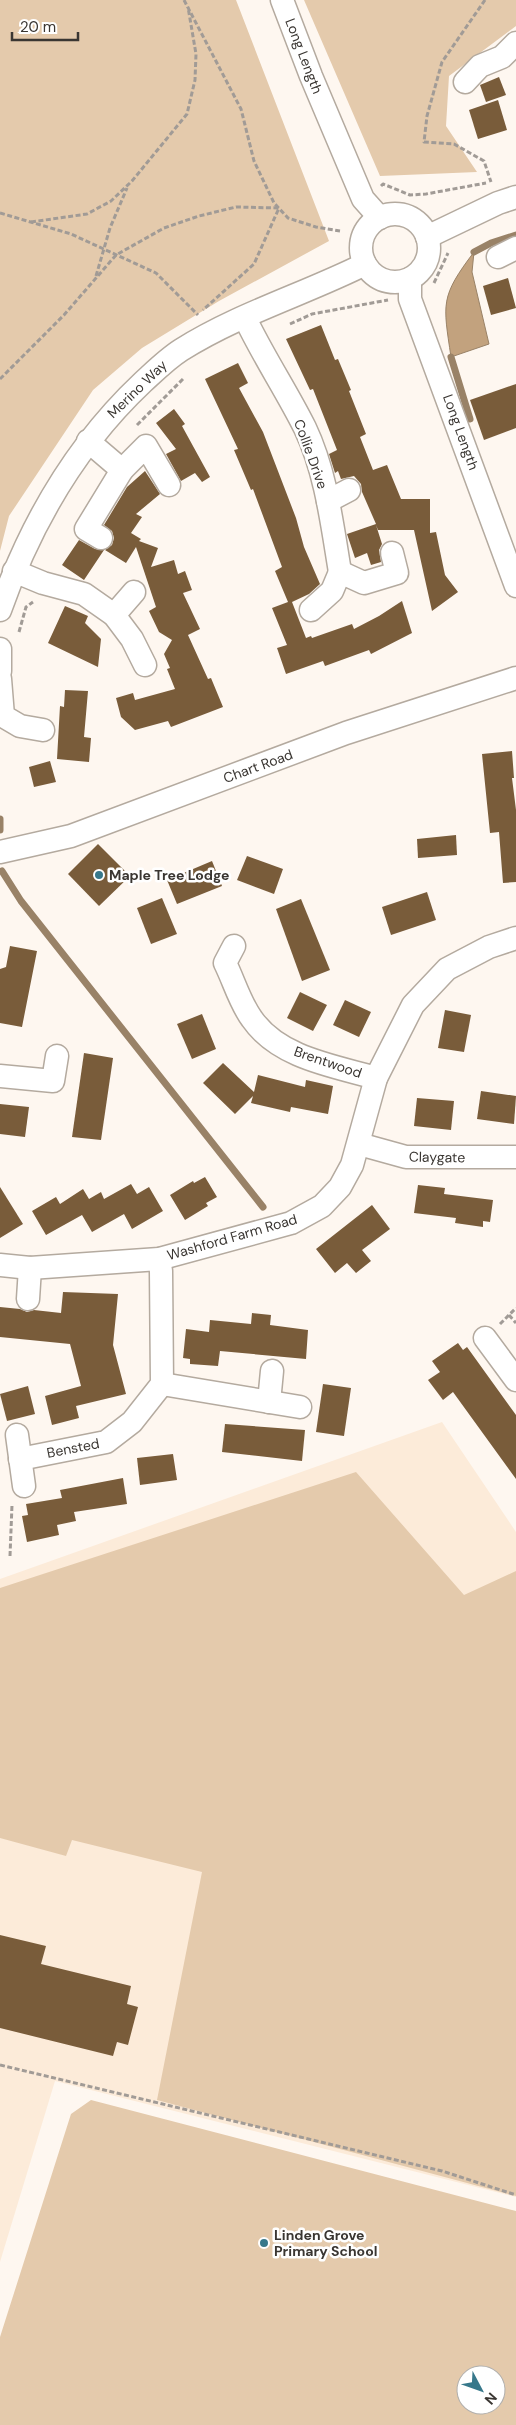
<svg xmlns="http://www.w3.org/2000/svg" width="516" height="2425" font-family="'DM Sans',sans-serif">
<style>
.built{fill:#fcebd9}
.green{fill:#e4caac;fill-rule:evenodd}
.water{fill:#c2a27e;stroke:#998267}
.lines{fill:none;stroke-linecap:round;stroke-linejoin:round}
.stream{stroke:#998267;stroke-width:7}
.building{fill:#795c3a}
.minor-casing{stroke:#b4aa9f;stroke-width:25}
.path{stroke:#a19b96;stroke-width:3;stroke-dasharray:5 2.5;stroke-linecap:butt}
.minor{stroke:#fff;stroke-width:22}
.poi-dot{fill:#37788b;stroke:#fff;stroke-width:2}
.labels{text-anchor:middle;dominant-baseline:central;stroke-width:5;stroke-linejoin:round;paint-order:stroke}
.street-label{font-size:14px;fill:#3a3632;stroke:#fff}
.poi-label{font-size:14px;font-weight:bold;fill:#3a3632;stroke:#fff;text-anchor:start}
</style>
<rect width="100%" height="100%" fill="#fef7f0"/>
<path class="built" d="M 442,1422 L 516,1532 L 516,2197 L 55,2081 L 0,2262 L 0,1579 Z"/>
<g class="green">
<path d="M 0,0 L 236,0 L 329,241 L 219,301 L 142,348 L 93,390 L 9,516 L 0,551 Z"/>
<path d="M 304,0 L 516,0 L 516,26 L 449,76 L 446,126 L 477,172 L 380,176 Z"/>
<path d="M 356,1472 L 464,1595 L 516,1571 L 516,2196 L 157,2100 L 202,1872 L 72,1840 L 66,1856 L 0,1838 L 0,1588 Z"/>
<path d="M 91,2100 L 516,2211 L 516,2425 L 0,2425 L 0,2337 L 71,2114 ZM 466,2375 L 496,2375 L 496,2405 L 466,2405 Z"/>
</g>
<path class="water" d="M 474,252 L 472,272 L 489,344 L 451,357 C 443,303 440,297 474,252 Z"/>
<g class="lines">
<g class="stream">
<path d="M 474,252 L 491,243 L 516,235"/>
<path d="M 451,357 L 470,419"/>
<path d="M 0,819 L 0,830"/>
<path d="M 2,871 L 21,901 L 263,1207"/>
</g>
</g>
<g class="building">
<path d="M 499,77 L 506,95 L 486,102 L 480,85 Z"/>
<path d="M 498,100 L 507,130 L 478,139 L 469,110 Z"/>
<path d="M 508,278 L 516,308 L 491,315 L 483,286 Z"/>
<path d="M 321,325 L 335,360 L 338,359 L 351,390 L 349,391 L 366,434 L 360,437 L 373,470 L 387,465 L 401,499 L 430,499 L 430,533 L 436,532 L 445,575 L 458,592 L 432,611 L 414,530 L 378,530 L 376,525 L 382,544 L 379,550 L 381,562 L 371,565 L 367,553 L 355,558 L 347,534 L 376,524 L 362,492 L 361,484 L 354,476 L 341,479 L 338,471 L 335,473 L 329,454 L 337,450 L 313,389 L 310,390 L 286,339 Z"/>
<path d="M 238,363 L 248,383 L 239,388 L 263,432 L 296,518 L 304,547 L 320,584 L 309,594 L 292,602 L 306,638 L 311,636 L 312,638 L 352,624 L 354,629 L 379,616 L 402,601 L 412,633 L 371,654 L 369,650 L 325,666 L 323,661 L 286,674 L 277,648 L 287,645 L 272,608 L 288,602 L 275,571 L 282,567 L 253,489 L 251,490 L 234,450 L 238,449 L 205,379 Z"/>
<path d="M 516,384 L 516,428 L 484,440 L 470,400 Z"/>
<path d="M 174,409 L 185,424 L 182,426 L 210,477 L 202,482 L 195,473 L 181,481 L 166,454 L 176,449 L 156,423 Z"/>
<path d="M 145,471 L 160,494 L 136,514 L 142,517 L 131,533 L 141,539 L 139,541 L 158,548 L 151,567 L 174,560 L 178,574 L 185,571 L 192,590 L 183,593 L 200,629 L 188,635 L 208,679 L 211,678 L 223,707 L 171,727 L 168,721 L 135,730 L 121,717 L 116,698 L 133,693 L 135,700 L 175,689 L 167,669 L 170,668 L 164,654 L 172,640 L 159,632 L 149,611 L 156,607 L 136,547 L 126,563 L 105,550 L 112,545 L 114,538 L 112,531 L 104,525 L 127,487 Z"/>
<path d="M 79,540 L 95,549 L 104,550 L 84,580 L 62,565 Z"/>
<path d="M 65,606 L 88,616 L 85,623 L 101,639 L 98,667 L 48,643 Z"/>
<path d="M 65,690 L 88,691 L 84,737 L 91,738 L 89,762 L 57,759 L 60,706 L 64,707 Z"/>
<path d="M 512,751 L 514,778 L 512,778 L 516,810 L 516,882 L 503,883 L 499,832 L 490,833 L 482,754 Z"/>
<path d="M 50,761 L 56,782 L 34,787 L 29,767 Z"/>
<path d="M 456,835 L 457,855 L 418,858 L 417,839 Z"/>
<path d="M 98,844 L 130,876 L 99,906 L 68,874 Z"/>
<path d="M 247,856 L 283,869 L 274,894 L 237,880 Z"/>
<path d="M 212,861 L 222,886 L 177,904 L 167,880 Z"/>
<path d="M 427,892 L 436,920 L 391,935 L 382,907 Z"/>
<path d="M 162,898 L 177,934 L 151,944 L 137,908 Z"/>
<path d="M 301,899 L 330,970 L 302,981 L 276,909 Z"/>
<path d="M 10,946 L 37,951 L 22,1027 L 0,1023 L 0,969 L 6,967 Z"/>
<path d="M 300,992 L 327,1005 L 313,1031 L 287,1018 Z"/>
<path d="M 345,1000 L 371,1012 L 359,1037 L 333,1025 Z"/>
<path d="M 445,1010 L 471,1015 L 464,1052 L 438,1048 Z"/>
<path d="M 202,1014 L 216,1049 L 192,1059 L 177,1024 Z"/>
<path d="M 84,1053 L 113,1058 L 101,1140 L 72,1137 Z"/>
<path d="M 223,1063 L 254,1092 L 258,1075 L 305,1087 L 306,1080 L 333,1086 L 328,1114 L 291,1107 L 290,1112 L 251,1103 L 253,1096 L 235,1114 L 203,1083 Z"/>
<path d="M 481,1091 L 516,1096 L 514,1124 L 477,1119 Z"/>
<path d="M 417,1098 L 454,1101 L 451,1130 L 414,1126 Z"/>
<path d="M 0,1104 L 29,1107 L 25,1137 L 0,1134 Z"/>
<path d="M 205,1177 L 217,1197 L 206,1203 L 208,1206 L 185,1220 L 170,1195 L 193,1181 L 194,1183 Z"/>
<path d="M 131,1184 L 137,1194 L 149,1187 L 163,1211 L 132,1229 L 124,1214 L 92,1232 L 82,1215 L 46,1235 L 32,1211 L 56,1197 L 60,1204 L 83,1189 L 89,1199 L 101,1192 L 104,1199 Z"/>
<path d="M 418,1185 L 445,1188 L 444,1194 L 493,1200 L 490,1222 L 483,1221 L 483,1227 L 455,1223 L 456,1218 L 414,1213 Z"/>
<path d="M 0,1187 L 23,1224 L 0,1238 Z"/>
<path d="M 372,1205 L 390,1229 L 362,1250 L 371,1261 L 356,1273 L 347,1263 L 335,1273 L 316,1249 Z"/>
<path d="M 63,1292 L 118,1294 L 113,1345 L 126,1394 L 76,1406 L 79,1418 L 52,1425 L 45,1396 L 81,1386 L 70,1344 L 0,1337 L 0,1307 L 20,1309 L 27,1312 L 34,1310 L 61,1313 Z"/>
<path d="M 252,1313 L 271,1315 L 270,1325 L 308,1330 L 306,1359 L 220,1351 L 218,1366 L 190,1364 L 190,1359 L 183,1358 L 186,1329 L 209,1332 L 210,1320 L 251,1324 Z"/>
<path d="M 458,1343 L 463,1350 L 467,1347 L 516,1415 L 516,1479 L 453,1392 L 443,1400 L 428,1380 L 440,1372 L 432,1361 Z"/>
<path d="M 323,1384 L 351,1388 L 344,1436 L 316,1432 Z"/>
<path d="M 28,1386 L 35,1414 L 7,1421 L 0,1394 Z"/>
<path d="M 225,1424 L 305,1430 L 302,1461 L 222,1452 Z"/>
<path d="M 173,1454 L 177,1480 L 140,1485 L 137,1458 Z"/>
<path d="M 123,1478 L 127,1504 L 74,1512 L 76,1521 L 57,1525 L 59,1535 L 27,1542 L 22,1516 L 28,1515 L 26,1504 L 62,1498 L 60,1490 Z"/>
<path d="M 0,1935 L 46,1946 L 41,1964 L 131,1986 L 127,2004 L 138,2007 L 128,2045 L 117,2042 L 113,2056 L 0,2028 Z"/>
</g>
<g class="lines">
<g class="minor-casing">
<g id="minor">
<path d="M 282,0 L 311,76 L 363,199 L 380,218"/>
<path d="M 465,82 L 480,66 L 502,57 L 516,43"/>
<circle cx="395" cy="248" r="34"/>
<path d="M 427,237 L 498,203 L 516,197"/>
<path d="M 498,257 L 516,248"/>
<path d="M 410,279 L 410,299 L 516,586"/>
<path d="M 245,318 C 263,356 286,390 305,428 C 326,472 332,524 340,572"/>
<path d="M 88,441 L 122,470 L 86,529 L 101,538"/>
<path d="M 122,470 L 146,446 L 169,485"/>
<path d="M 328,501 L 349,490"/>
<path d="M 14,571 L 43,583 L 84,594 L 114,615 L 132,639 L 145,665"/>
<path d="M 340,572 L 364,583 L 397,573 L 392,553"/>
<path d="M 0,610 C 30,525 77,444 143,382 C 155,371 167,359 181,350 C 238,314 305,294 365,264"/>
<path d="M 311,610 L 332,591 L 340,572"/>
<path d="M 114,615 L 134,592"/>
<path d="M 0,649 L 0,671"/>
<path d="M 0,679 L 3,716 L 20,726 L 43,730"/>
<path d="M 0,852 L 71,836 L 346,733 L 516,678"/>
<path d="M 234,946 L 225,963 C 234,981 240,1003 252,1019 C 279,1058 334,1066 376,1078"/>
<path d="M 0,1076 L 53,1081 L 57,1056"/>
<path d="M 359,1144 L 406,1157 L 516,1157"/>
<path d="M 0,1265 L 30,1268 L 159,1259 L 291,1223 L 322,1206 L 340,1187 L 352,1165 L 376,1078 L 413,1005 L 447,969 L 489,947 L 516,938"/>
<path d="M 28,1299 L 30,1268"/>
<path d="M 485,1338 L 516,1380"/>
<path d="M 162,1384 L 300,1407"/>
<path d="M 269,1402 L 272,1371"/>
<path d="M 17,1435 L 24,1486"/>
<path d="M 20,1459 L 106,1442 L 132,1422 L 162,1384 L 161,1271 L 159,1259"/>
</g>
</g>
<g class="path">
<path d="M 184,0 L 241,109 L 254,161 L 274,203 L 288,218 L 316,227 L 340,231"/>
<path d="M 485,0 L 442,62 L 427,116 L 424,142 L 454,144 L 484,161 L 491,182"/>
<path d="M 381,186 L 383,184 L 410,195 L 426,194 L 486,183"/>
<path d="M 0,213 L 71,234 L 156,273 L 198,315"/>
<path d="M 31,222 L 87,214 L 111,201 L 132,181 L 187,114 L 195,80 L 196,54 L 188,7"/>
<path d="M 96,276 L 110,228 L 127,188"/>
<path d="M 434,283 L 448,253"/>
<path d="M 290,324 L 312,314 L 388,300"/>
<path d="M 0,379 L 64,315 L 116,255 L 164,228 L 199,216 L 236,207 L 279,208 L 254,264 L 203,310"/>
<path d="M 137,425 L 184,378"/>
<path d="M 19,632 L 26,607 L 33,602"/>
<path d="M 509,1315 L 516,1323"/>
<path d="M 500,1324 L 516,1308"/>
<path d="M 10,1556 L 12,1505"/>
<path d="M 0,2065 L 442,2171 L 516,2195"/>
</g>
<use href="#minor" class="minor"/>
</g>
<g class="poi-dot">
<circle cx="99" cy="875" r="5"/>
<circle cx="264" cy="2243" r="5"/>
</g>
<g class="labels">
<g class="street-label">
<text transform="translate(304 56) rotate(69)">Long Length</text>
<text transform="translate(137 389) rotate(-44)">Merino Way</text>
<text transform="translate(461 432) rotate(70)">Long Length</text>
<text transform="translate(311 454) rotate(70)">Collie Drive</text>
<text transform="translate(258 766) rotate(-20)">Chart Road</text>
<text transform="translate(328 1062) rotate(19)">Brentwood</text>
<text transform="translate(437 1157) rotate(1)">Claygate</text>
<text transform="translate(232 1237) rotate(-16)">Washford Farm Road</text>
<text transform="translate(73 1448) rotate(-11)">Bensted</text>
</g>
<g class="poi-label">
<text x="109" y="875">Maple Tree Lodge</text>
<text x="274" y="2235">Linden Grove<tspan x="274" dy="16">Primary School</tspan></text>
</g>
</g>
<g transform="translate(481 2390) rotate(131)"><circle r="24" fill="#ffffff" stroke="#b0afad"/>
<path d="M0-4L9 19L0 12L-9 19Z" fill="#37788b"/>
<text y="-8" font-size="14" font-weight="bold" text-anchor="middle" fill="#3a3632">N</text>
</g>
<path d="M12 32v8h66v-8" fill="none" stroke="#3a3632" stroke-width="2.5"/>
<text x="20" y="32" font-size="15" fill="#3a3632" stroke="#ffffff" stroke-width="4" paint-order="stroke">20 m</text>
</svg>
